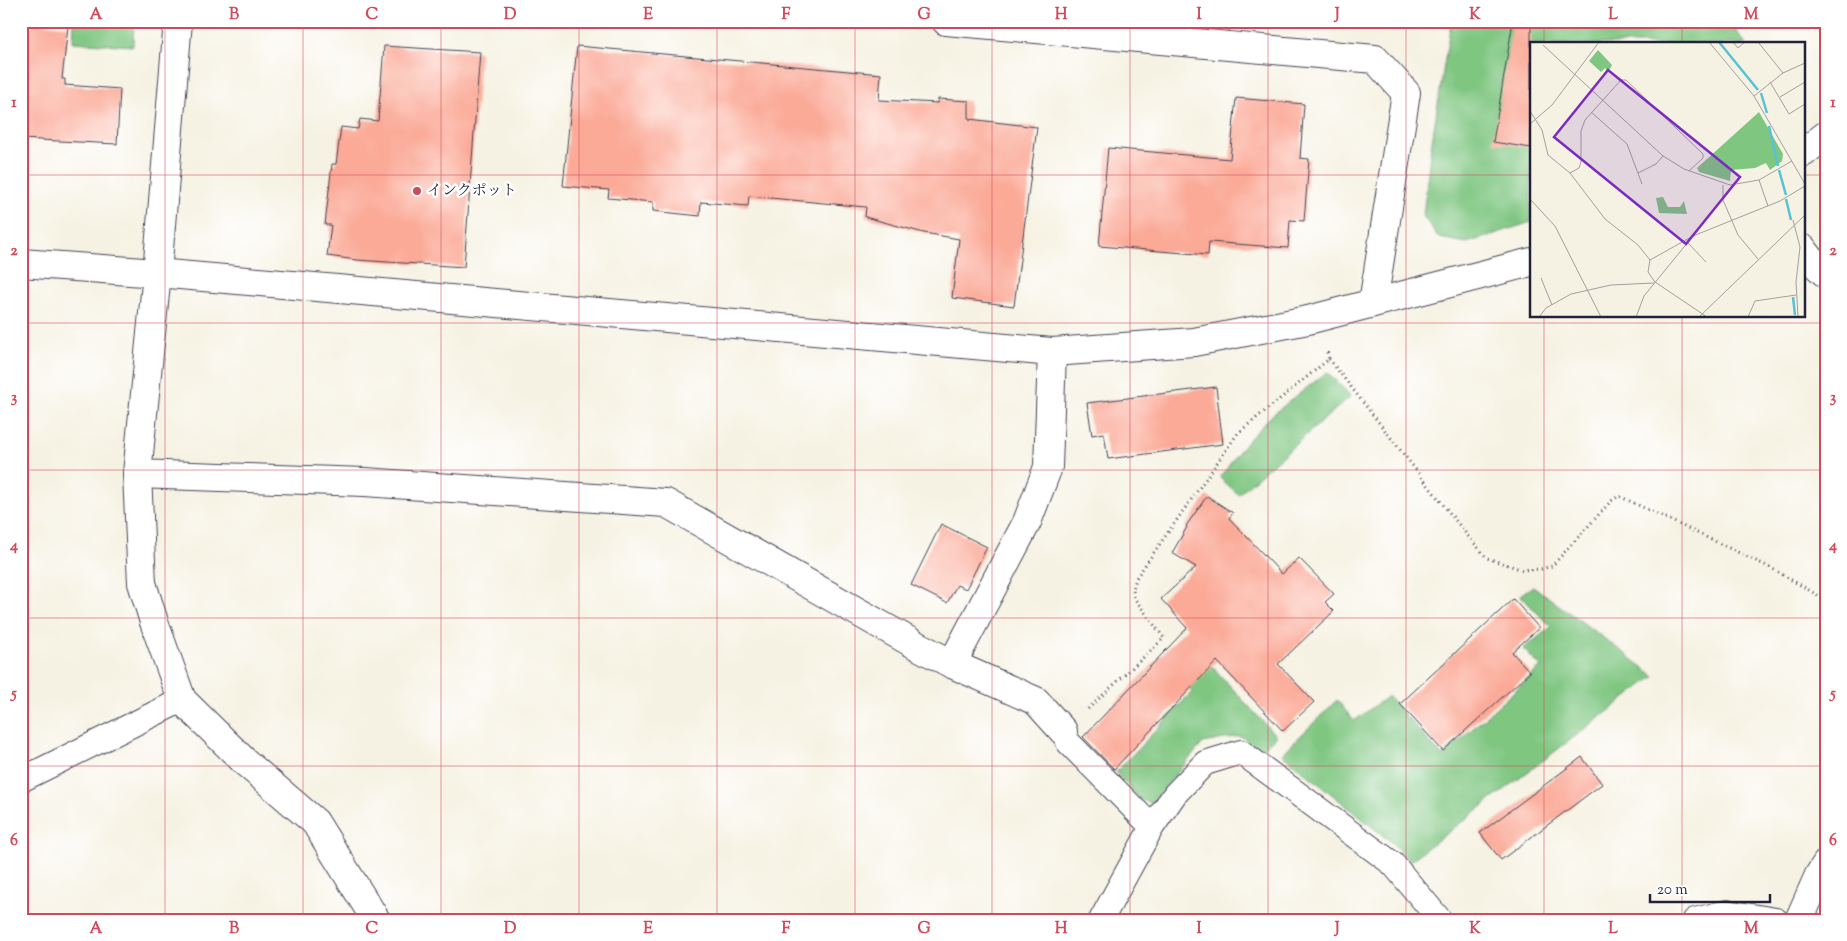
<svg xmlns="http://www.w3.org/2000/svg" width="1847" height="941" font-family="'Sorts Mill Goudy','Noto Serif JP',serif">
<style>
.green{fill:#7fc681;stroke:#50745e}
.building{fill:#fbaa98}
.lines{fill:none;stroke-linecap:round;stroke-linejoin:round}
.service-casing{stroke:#424154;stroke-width:26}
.minor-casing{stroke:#424154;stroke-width:30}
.tertiary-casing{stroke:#424154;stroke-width:30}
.path{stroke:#424154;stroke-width:3;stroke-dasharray:1 4;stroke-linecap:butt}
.service{stroke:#fff;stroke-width:24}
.minor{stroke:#fff;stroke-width:28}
.tertiary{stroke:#fff;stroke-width:28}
.grid{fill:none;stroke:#d1495b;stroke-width:1;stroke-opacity:0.55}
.poi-dot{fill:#d1495b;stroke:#fff;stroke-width:2}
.labels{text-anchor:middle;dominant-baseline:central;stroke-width:5;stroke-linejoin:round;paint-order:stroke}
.poi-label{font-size:15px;fill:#22223b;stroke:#fff;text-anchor:start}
.inset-river{fill:none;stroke:#57c2d3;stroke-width:2.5}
.inset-road{fill:none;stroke:#a19fa0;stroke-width:1}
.view{fill:#7b2cbf;fill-opacity:0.15;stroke:#7b2cbf;stroke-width:2.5}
.inset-edge{fill:none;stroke:#22223b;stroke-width:2.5}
.neatline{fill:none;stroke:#d1495b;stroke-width:2}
.grid-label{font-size:16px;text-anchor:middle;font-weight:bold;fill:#d1495b}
</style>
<rect width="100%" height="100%" fill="#fff"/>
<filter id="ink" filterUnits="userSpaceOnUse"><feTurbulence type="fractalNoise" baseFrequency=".02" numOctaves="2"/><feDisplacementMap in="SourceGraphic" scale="10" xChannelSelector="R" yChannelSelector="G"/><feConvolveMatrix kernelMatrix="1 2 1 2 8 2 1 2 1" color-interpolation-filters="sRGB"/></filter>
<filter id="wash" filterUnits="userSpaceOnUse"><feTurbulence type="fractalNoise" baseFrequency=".0096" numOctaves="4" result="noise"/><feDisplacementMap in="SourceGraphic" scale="20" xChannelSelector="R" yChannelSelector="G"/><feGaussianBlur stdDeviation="1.12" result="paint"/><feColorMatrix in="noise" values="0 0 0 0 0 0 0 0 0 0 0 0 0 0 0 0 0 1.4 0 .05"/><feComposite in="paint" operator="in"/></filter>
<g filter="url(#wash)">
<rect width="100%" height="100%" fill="#f6f2e3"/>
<g class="green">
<path d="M 74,21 L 134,21 L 133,46 L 73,42 Z"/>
<path d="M 1451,21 L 1729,21 L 1746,44 L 1531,44 L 1531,222 L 1467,243 L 1439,238 L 1423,216 L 1430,154 Z"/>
<path d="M 1327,372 L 1351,396 L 1238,494 L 1220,478 L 1242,447 L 1272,415 Z"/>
<path d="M 1533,586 L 1655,676 L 1410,861 L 1391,842 L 1282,754 L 1337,700 L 1354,721 L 1388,696 L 1442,756 L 1541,667 L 1523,649 L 1551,627 L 1520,595 Z"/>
<path d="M 1198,651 L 1276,736 L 1262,750 L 1240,736 L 1203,743 L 1151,803 L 1139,799 L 1116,772 L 1192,692 L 1173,673 Z"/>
</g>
<g id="blocks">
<g class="building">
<path d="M 1513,21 L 1531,21 L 1531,148 L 1493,142 Z"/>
<path d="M 21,22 L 68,26 L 62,79 L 65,79 L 65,85 L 120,89 L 117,144 L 21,139 Z"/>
<path d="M 384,46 L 480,52 L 464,267 L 357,260 L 327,256 L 331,225 L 325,225 L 332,164 L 336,164 L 341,127 L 358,129 L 360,119 L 378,121 Z"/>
<path d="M 577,46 L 881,74 L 879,100 L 937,103 L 938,99 L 969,101 L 969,119 L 1037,127 L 1014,306 L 952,298 L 959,239 L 924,233 L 865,217 L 866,207 L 749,196 L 748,206 L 701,202 L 700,216 L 653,211 L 653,202 L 608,198 L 609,190 L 563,186 Z"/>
<path d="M 1236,98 L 1304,104 L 1300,158 L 1309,159 L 1304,221 L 1290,220 L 1288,248 L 1209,242 L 1208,255 L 1099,246 L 1108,148 L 1230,159 Z"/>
<path d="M 1216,387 L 1223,444 L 1108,459 L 1104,433 L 1092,435 L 1087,403 Z"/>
<path d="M 1207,496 L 1233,513 L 1229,518 L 1282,574 L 1299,558 L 1334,594 L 1325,602 L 1334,611 L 1278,664 L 1314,702 L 1283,731 L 1217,661 L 1114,769 L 1083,737 L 1187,628 L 1161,599 L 1196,567 L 1172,553 L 1187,527 L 1186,526 Z"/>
<path d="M 941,524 L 987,547 L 966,589 L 957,585 L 947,603 L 911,585 Z"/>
<path d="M 1513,599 L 1539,628 L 1512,652 L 1530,672 L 1443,751 L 1400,704 Z"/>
<path d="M 1582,757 L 1602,784 L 1501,860 L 1480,833 Z"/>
</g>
</g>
</g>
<g filter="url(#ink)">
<use href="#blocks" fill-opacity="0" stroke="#424154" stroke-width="1"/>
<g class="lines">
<g class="service-casing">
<g id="service">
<path d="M 1063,731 L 1068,742 L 1152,827"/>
<path d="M 21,780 L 182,700"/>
<path d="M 1101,920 L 1152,827 L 1175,794 L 1205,763 L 1241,752 L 1393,864 L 1440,920"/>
<path d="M 1695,920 L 1727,912 L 1776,920"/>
</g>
</g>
<g class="minor-casing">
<g id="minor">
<path d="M 1803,249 L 1813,262 L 1826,274"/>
<path d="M 157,273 L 137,474 L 142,583 L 154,622 L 182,700 L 245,762 L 315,822 L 376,920"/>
<path d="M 137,474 L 365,482 L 666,503 L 916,645 L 952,664 L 1036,701 L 1063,731"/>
<path d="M 952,664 L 1027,522 L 1048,467 L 1052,352"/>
<path d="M 1799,920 L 1819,875 L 1826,864"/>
</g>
</g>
<g class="tertiary-casing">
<g id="tertiary">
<path d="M 946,21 L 1375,59 L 1406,93 L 1373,303"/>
<path d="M 1803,153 L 1826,135"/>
<path d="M 21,263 L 157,273 L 1052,352 L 1194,342 L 1308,320 L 1531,262"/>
<path d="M 157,273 L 178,21"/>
</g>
</g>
<g class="path">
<path d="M 1329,359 L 1467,535 L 1487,558 L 1523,570 L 1541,569 L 1552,566 L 1611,501 L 1619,496 L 1771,568 L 1826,600"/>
<path d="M 1088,709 L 1164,638 L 1134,598 L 1133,590 L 1136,578 L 1238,433 L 1329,359 L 1327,352"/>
</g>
<use href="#service" class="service"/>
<use href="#minor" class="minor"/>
<use href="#tertiary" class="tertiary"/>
</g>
</g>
<path class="grid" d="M 165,21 L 165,920M 303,21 L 303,920M 441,21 L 441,920M 579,21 L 579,920M 717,21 L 717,920M 855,21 L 855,920M 992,21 L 992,920M 1130,21 L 1130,920M 1268,21 L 1268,920M 1406,21 L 1406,920M 1544,21 L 1544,44M 1682,21 L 1682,44M 21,175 L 1531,175M 1803,175 L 1826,175M 1544,316 L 1544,920M 1682,316 L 1682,920M 21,323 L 1826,323M 21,470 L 1826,470M 21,618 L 1826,618M 21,766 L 1826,766"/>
<circle class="poi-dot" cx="417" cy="191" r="5"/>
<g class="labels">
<g class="poi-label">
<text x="427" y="191">インクポット</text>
</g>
</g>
<g transform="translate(1530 42)">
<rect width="275" height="275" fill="#f6f2e3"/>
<path d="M 68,8 L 82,23 L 78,30 L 75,26 L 71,30 L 59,19 ZM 229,70 L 253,112 L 252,119 L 240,128 L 236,121 L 225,126 L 201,128 L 200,139 L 169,130 L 167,126 ZM 133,155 L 138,165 L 150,165 L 154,159 L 157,172 L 129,171 L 126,156 Z" fill="#7fc681"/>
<path class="inset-river" d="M 189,0 L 228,48M 231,51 L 237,71M 239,84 L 248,124M 249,128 L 256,153M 256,157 L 261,178M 263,255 L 265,273"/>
<path class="inset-road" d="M 179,0 L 224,54 L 275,142M 203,0 L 208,6 L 215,0M 228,0 L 253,31M 13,3 L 133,114 L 154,127 L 200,143 L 229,138 L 262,119M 240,40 L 259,72 L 275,62M 224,54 L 253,31 L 275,21M 250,55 L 275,40M 0,69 L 12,88 L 18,113 L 40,131 L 75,177 L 108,203 L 120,218 L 118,230 L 125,240 L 177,275M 61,70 L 97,102 L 112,142M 0,82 L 22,63 L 69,0M 40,131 L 49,126 L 51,120 L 51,89 L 55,78 L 91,38 L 96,38 L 173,112 L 173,116 L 159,129M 108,131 L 126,122 L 133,114M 229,138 L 238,164M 193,143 L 193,158 L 208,193 L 228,217M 0,157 L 25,184 L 71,275M 263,178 L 270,205 L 266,240 L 268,275M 158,201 L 176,220M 120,218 L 163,194M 11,236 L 22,263M 9,275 L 16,266 L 41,252 L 81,243 L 124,241M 106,275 L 114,254 L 163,194 L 250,159 L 275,144M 169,275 L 275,173M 218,275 L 225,259 L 266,253"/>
<path class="view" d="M 78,28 L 210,135 L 156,202 L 24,95 Z"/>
<rect width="275" height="275" class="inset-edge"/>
</g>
<rect width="1847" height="941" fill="none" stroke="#fff" stroke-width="55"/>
<path d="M1650 894v8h120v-8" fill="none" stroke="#22223b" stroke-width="2.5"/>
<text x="1657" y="894" font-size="15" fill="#22223b" stroke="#ffffff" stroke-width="4" paint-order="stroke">20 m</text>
<rect x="28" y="28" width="1792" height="886" class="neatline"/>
<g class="grid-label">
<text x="96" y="19">A</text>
<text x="234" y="19">B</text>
<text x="372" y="19">C</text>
<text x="510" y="19">D</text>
<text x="648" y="19">E</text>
<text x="786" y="19">F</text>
<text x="924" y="19">G</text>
<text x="1061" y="19">H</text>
<text x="1199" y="19">I</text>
<text x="1337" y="19">J</text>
<text x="1475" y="19">K</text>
<text x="1613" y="19">L</text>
<text x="1751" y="19">M</text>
<text x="14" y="107">1</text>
<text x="1833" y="107">1</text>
<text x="14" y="255">2</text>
<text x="1833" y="255">2</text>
<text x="14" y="402">3</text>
<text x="1833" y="402">3</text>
<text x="14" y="550">4</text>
<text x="1833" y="550">4</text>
<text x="14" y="698">5</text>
<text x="1833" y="698">5</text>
<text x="14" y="845">6</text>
<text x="1833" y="845">6</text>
<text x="96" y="933">A</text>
<text x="234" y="933">B</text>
<text x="372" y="933">C</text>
<text x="510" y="933">D</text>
<text x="648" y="933">E</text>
<text x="786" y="933">F</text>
<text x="924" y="933">G</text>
<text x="1061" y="933">H</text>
<text x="1199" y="933">I</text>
<text x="1337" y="933">J</text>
<text x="1475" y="933">K</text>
<text x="1613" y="933">L</text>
<text x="1751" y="933">M</text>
</g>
</svg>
